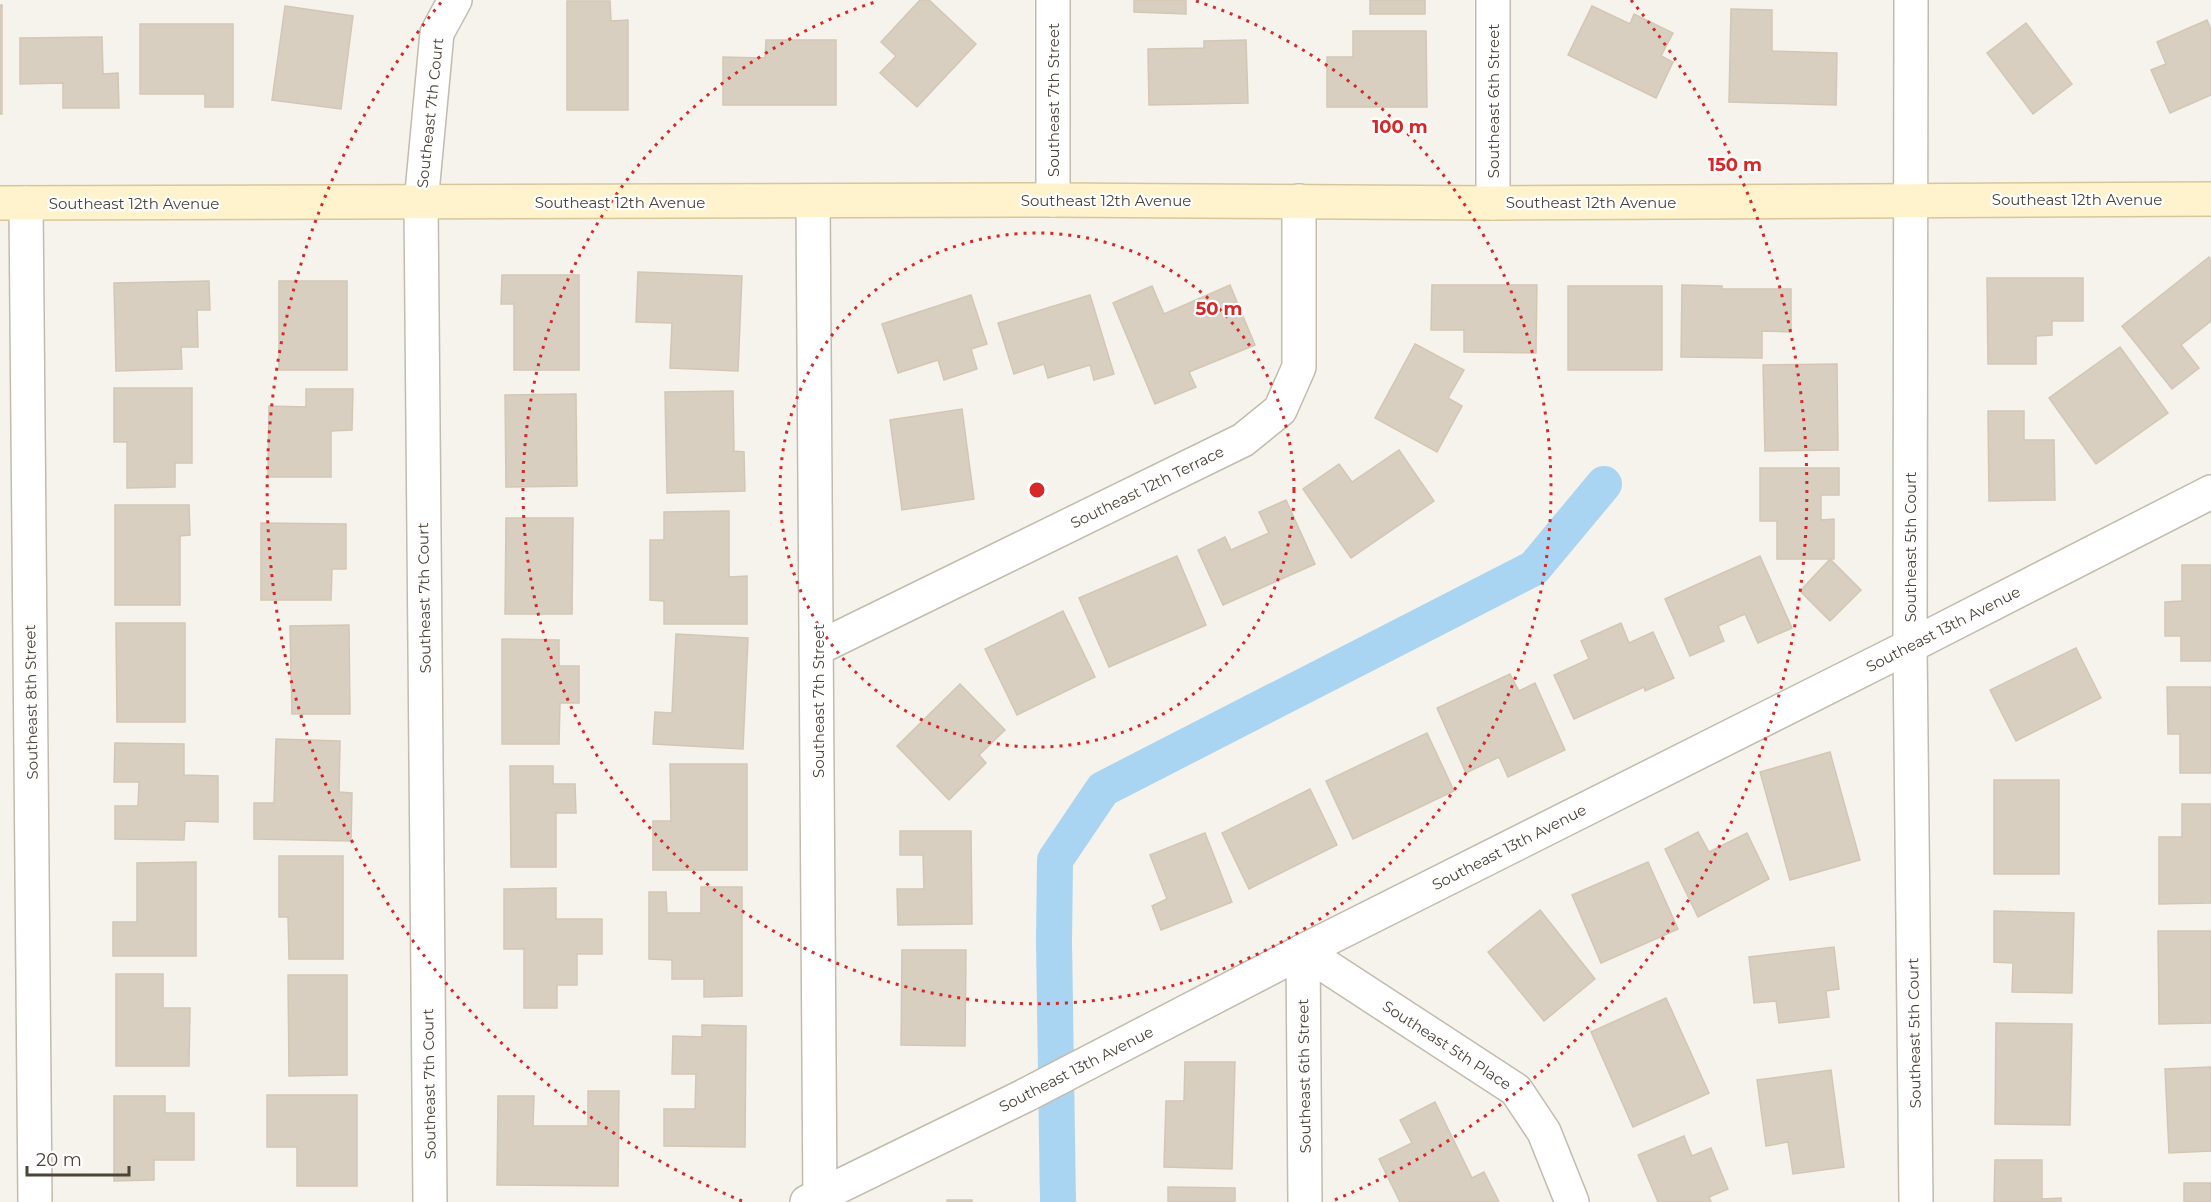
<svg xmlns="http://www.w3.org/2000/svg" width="2211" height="1202" font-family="Montserrat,sans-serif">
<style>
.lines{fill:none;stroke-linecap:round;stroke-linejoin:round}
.canal{stroke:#a9d4f2;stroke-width:36}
.building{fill:#d8cfc1;stroke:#d3c7b4;stroke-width:1.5}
.street-casing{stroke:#c2bbae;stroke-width:36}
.secondary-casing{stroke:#d6c79b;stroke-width:36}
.street{stroke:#fff;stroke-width:33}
.secondary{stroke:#fff3cd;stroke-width:33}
.ring{fill:none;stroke:#d62828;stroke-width:3;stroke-dasharray:3 6}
.labels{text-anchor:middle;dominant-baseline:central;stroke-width:4.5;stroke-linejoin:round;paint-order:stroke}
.street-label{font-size:15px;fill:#4b4439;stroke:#fff}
.centre{fill:#d62828;stroke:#fff;stroke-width:3}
.ring-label{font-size:18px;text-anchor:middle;font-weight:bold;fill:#d62828;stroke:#fff;stroke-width:4.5;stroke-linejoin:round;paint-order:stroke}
</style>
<rect width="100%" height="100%" fill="#f6f3ec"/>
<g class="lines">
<path class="canal" d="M 1058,1202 L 1054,942 L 1055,860 L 1103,789 L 1534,568 L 1604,484"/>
</g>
<g class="building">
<path d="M 920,0 L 929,0 L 976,44 L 917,107 L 880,73 L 896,56 L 881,42 Z"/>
<path d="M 1134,0 L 1186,0 L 1186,14 L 1134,12 Z"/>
<rect x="1370" y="0" width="55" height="14"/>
<path d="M 567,1 L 610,1 L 611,21 L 628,20 L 628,110 L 567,110 Z"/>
<rect x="0" y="5" width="2" height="109"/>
<path d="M 285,6 L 353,16 L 341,109 L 272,100 Z"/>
<path d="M 1592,6 L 1630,24 L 1634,14 L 1673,33 L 1661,56 L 1673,62 L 1656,98 L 1568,55 Z"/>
<path d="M 1731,9 L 1772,10 L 1772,51 L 1837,53 L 1836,105 L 1729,102 Z"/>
<path d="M 2207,20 L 2211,29 L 2211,95 L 2170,113 L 2151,70 L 2166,64 L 2157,42 Z"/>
<path d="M 2026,23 L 2072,84 L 2033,114 L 1987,53 Z"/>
<path d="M 140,24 L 233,24 L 233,107 L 205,107 L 205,94 L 140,94 Z"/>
<path d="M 1353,31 L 1426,31 L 1427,107 L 1327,107 L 1327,57 L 1353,57 Z"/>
<path d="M 102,37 L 103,74 L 118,73 L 119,108 L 63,108 L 63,83 L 20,84 L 20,38 Z"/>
<path d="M 766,40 L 836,40 L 836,105 L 723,105 L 723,57 L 765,58 Z"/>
<path d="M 1246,40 L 1248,103 L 1149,105 L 1148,49 L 1204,48 L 1204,41 Z"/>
<path d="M 2209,257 L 2211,260 L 2211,321 L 2181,345 L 2199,368 L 2172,389 L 2122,326 Z"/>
<path d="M 638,272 L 742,276 L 738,371 L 670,368 L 672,323 L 636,322 Z"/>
<path d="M 502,275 L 579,275 L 579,370 L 514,370 L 514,304 L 501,304 Z"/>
<path d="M 1987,278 L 2083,278 L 2083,321 L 2052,321 L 2052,335 L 2036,336 L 2036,364 L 1988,364 Z"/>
<path d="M 209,281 L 210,310 L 197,310 L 198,347 L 181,347 L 182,369 L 116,371 L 114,283 Z"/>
<rect x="279" y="281" width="68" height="89"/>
<path d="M 1230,285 L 1255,345 L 1189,372 L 1196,387 L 1155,404 L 1113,303 L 1152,286 L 1164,314 Z"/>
<path d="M 1432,285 L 1537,285 L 1536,353 L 1464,352 L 1464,330 L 1431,330 Z"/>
<path d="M 1682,285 L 1722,286 L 1722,289 L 1791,289 L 1791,332 L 1762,331 L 1762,358 L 1681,357 Z"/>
<rect x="1568" y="286" width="94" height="84"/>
<path d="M 971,295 L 987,344 L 971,349 L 977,369 L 944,380 L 938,360 L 898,373 L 882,324 Z"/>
<path d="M 1090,295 L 1114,374 L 1094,380 L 1090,365 L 1048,378 L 1044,364 L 1014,374 L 998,323 Z"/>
<path d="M 1415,344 L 1464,370 L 1448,398 L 1462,406 L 1437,452 L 1375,418 Z"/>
<path d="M 2120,347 L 2168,413 L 2096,464 L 2049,398 Z"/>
<path d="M 1837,364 L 1838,450 L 1765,451 L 1763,365 Z"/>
<path d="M 114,388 L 192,388 L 192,463 L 175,463 L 175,487 L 127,488 L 127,442 L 114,442 Z"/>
<path d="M 306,389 L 353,389 L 352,430 L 331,431 L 331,477 L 268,477 L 269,406 L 306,407 Z"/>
<path d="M 733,391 L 734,451 L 744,452 L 745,491 L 667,493 L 665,392 Z"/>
<path d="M 576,394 L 577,486 L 506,487 L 505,395 Z"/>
<path d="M 962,409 L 974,499 L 902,510 L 890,420 Z"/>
<path d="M 1988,411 L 2024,411 L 2024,440 L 2054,440 L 2055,500 L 1989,501 Z"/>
<path d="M 1399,450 L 1434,501 L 1351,558 L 1303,489 L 1339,464 L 1352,482 Z"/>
<path d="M 1760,468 L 1839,468 L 1839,495 L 1821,495 L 1821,520 L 1834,519 L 1834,559 L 1777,559 L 1777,521 L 1760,521 Z"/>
<path d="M 1286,500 L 1315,564 L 1223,605 L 1198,550 L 1225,537 L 1231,550 L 1269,533 L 1259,512 Z"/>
<path d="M 115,505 L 189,505 L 190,535 L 180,536 L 180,605 L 115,605 Z"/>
<path d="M 729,511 L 729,577 L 747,576 L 747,624 L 664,624 L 664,601 L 650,600 L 650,540 L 664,540 L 664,512 Z"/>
<path d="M 506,518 L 573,518 L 572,614 L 505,614 Z"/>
<path d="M 261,523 L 346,524 L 346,569 L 332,569 L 331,600 L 261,600 Z"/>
<path d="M 1177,556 L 1206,625 L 1109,667 L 1079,598 Z"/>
<path d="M 1760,556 L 1792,628 L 1758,643 L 1745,614 L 1718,626 L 1724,641 L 1690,656 L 1665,599 Z"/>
<path d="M 1830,559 L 1861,590 L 1830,621 L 1800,591 Z"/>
<path d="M 2182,565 L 2211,565 L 2211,661 L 2181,661 L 2181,636 L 2165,636 L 2165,602 L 2182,601 Z"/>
<path d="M 1063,611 L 1095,677 L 1017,715 L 985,649 Z"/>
<path d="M 116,623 L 185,623 L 185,722 L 117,722 Z"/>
<path d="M 1621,623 L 1629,643 L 1653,632 L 1674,678 L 1645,691 L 1644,687 L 1574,719 L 1554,675 L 1589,659 L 1581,641 Z"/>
<path d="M 349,625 L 350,714 L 292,714 L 290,626 Z"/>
<path d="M 676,634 L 748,638 L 743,749 L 653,744 L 655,712 L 672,713 Z"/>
<path d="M 502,639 L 559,640 L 559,666 L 579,666 L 579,703 L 560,703 L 559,744 L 502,744 Z"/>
<path d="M 2076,648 L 2101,698 L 2016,741 L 1990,690 Z"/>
<path d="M 1510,674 L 1519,691 L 1535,683 L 1565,750 L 1508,777 L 1499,757 L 1466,773 L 1437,708 Z"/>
<path d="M 960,684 L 1005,730 L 979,755 L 986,763 L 949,800 L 897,746 Z"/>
<path d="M 2167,687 L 2211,687 L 2211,773 L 2180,773 L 2180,734 L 2168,734 Z"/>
<path d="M 1427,733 L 1454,791 L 1353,839 L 1326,781 Z"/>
<path d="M 276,739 L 340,741 L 339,792 L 352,793 L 351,841 L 254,839 L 254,803 L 274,803 Z"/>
<path d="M 115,743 L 184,744 L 184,775 L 218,776 L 218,822 L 185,821 L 184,840 L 115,839 L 115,806 L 138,806 L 139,782 L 114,782 Z"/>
<path d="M 1830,752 L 1860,860 L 1790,880 L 1760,772 Z"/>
<path d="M 670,764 L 747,764 L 747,870 L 653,870 L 653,821 L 671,821 Z"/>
<path d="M 510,766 L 553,766 L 553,784 L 575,784 L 576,813 L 556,813 L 556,867 L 511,867 Z"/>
<rect x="1994" y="780" width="65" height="94"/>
<path d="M 1310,789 L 1337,845 L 1249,889 L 1222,833 Z"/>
<path d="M 2182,804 L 2211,804 L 2211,903 L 2159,904 L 2159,837 L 2182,837 Z"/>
<path d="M 900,831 L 971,831 L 972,924 L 898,925 L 897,889 L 924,889 L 923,855 L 900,855 Z"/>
<path d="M 1698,832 L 1709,852 L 1747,833 L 1769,879 L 1698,917 L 1665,849 Z"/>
<path d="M 1205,833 L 1232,902 L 1161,930 L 1152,906 L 1167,899 L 1150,855 Z"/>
<path d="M 279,856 L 343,856 L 343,959 L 289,959 L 288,917 L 279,917 Z"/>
<path d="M 196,862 L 196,956 L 113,956 L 113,922 L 137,922 L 137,863 Z"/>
<path d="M 1648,862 L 1678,929 L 1601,963 L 1572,895 Z"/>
<path d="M 701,887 L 742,887 L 742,996 L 704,997 L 704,979 L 672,979 L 672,960 L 649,959 L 649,892 L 666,892 L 667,913 L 701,913 Z"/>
<path d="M 556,888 L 556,919 L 602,919 L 602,954 L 577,954 L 577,985 L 557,985 L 557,1008 L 524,1008 L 524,949 L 504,949 L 504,889 Z"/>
<path d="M 1540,910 L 1595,979 L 1544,1021 L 1488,952 Z"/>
<path d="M 1994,911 L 2074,913 L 2072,993 L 2012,992 L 2013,963 L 1994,962 Z"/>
<path d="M 2158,931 L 2211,931 L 2211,1023 L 2159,1024 Z"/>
<path d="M 1834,947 L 1839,989 L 1826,991 L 1829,1017 L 1779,1023 L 1776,1001 L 1754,1003 L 1749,957 Z"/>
<path d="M 902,950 L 966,950 L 965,1046 L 901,1045 Z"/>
<path d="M 116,974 L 163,974 L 163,1008 L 190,1008 L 189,1066 L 116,1066 Z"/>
<path d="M 288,975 L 347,975 L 347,1075 L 289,1076 Z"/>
<path d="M 1666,998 L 1709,1093 L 1633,1127 L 1591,1032 Z"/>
<path d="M 1996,1023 L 2072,1024 L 2070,1125 L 1995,1124 Z"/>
<path d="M 702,1025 L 746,1026 L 745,1147 L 664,1146 L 664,1109 L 695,1109 L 696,1074 L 672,1074 L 673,1036 L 702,1037 Z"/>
<path d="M 1185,1062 L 1235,1062 L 1232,1169 L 1164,1167 L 1166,1101 L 1184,1101 Z"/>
<path d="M 2211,1067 L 2211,1151 L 2169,1153 L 2165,1069 Z"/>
<path d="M 1831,1070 L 1844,1167 L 1793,1174 L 1788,1142 L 1766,1146 L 1757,1080 Z"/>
<path d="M 588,1091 L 619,1091 L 618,1186 L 497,1185 L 498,1096 L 534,1096 L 533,1126 L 588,1126 Z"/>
<path d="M 267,1095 L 357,1095 L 357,1186 L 297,1186 L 297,1147 L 267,1147 Z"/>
<path d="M 114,1096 L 165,1096 L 165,1113 L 194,1113 L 194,1160 L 154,1160 L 154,1180 L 114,1181 Z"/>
<path d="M 1435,1102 L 1472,1178 L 1484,1172 L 1499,1202 L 1400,1202 L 1379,1159 L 1412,1143 L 1400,1120 Z"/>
<path d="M 1684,1136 L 1692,1156 L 1711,1148 L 1728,1189 L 1709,1197 L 1711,1202 L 1658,1202 L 1638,1155 Z"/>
<path d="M 1995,1160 L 2042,1160 L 2042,1199 L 2061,1198 L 2061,1202 L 1994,1202 Z"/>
<rect x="2184" y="1183" width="27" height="19"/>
<path d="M 1168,1187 L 1235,1188 L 1235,1202 L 1168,1202 Z"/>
<rect x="947" y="1200" width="25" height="2"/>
</g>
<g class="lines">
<g class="street-casing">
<g id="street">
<path d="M 1493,0 L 1493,203"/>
<path d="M 1911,0 L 1910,646 L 1916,1202"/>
<path d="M 1053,200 L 1053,0"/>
<path d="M 813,201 L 820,1202"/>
<path d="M 26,203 L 35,1202"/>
<path d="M 818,648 L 1243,440 L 1280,410 L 1299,367 L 1299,201"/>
<path d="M 1303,951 L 1516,1090 L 1544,1132 L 1572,1202"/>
<path d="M 1303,951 L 1305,1202"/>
<path d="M 430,1202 L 421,203 L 437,33 L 455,0"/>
<path d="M 807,1202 L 1024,1096 L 1303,951 L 1910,646 L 2211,492"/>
</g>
</g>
<g class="secondary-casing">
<path id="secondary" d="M 0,203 L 1053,200 L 1493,203 L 2211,199"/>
</g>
<use href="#street" class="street"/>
<use href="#secondary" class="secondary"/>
</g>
<g class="ring">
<circle cx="1037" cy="490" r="257"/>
<path d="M1196 1A514 514 0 1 1 878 1"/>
<path d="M742 1201A770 770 0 0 1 443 0M1631 0A770 770 0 0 1 1332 1201"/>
</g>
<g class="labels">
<g class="street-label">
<text transform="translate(1053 100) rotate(-90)">Southeast 7th Street</text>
<text transform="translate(1493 101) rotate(-90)">Southeast 6th Street</text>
<text transform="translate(430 113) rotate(-84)">Southeast 7th Court</text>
<text x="2077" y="199">Southeast 12th Avenue</text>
<text x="1106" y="200">Southeast 12th Avenue</text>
<text x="620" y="202">Southeast 12th Avenue</text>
<text x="1591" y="202">Southeast 12th Avenue</text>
<text x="134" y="203">Southeast 12th Avenue</text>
<text transform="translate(1147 487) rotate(-26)">Southeast 12th Terrace</text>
<text transform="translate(1910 547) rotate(-90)">Southeast 5th Court</text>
<text transform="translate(424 598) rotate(-91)">Southeast 7th Court</text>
<text transform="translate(1943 629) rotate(-27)">Southeast 13th Avenue</text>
<text transform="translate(818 701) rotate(-90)">Southeast 7th Street</text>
<text transform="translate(31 702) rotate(-91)">Southeast 8th Street</text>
<text transform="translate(1509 847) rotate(-27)">Southeast 13th Avenue</text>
<text transform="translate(1914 1033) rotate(-91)">Southeast 5th Court</text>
<text transform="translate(1447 1045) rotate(33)">Southeast 5th Place</text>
<text transform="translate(1076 1069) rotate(-27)">Southeast 13th Avenue</text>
<text transform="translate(1304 1076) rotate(-91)">Southeast 6th Street</text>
<text transform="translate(429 1084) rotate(-91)">Southeast 7th Court</text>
</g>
</g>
<circle cx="1037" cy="490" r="9" class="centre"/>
<g class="ring-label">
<text x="1400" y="133">100 m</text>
<text x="1735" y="171">150 m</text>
<text x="1219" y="315">50 m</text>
</g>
<path d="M27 1166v9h102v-9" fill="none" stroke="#4b4439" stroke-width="3"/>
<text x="36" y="1166" font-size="18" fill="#4b4439" stroke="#ffffff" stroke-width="4.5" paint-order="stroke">20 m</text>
</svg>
